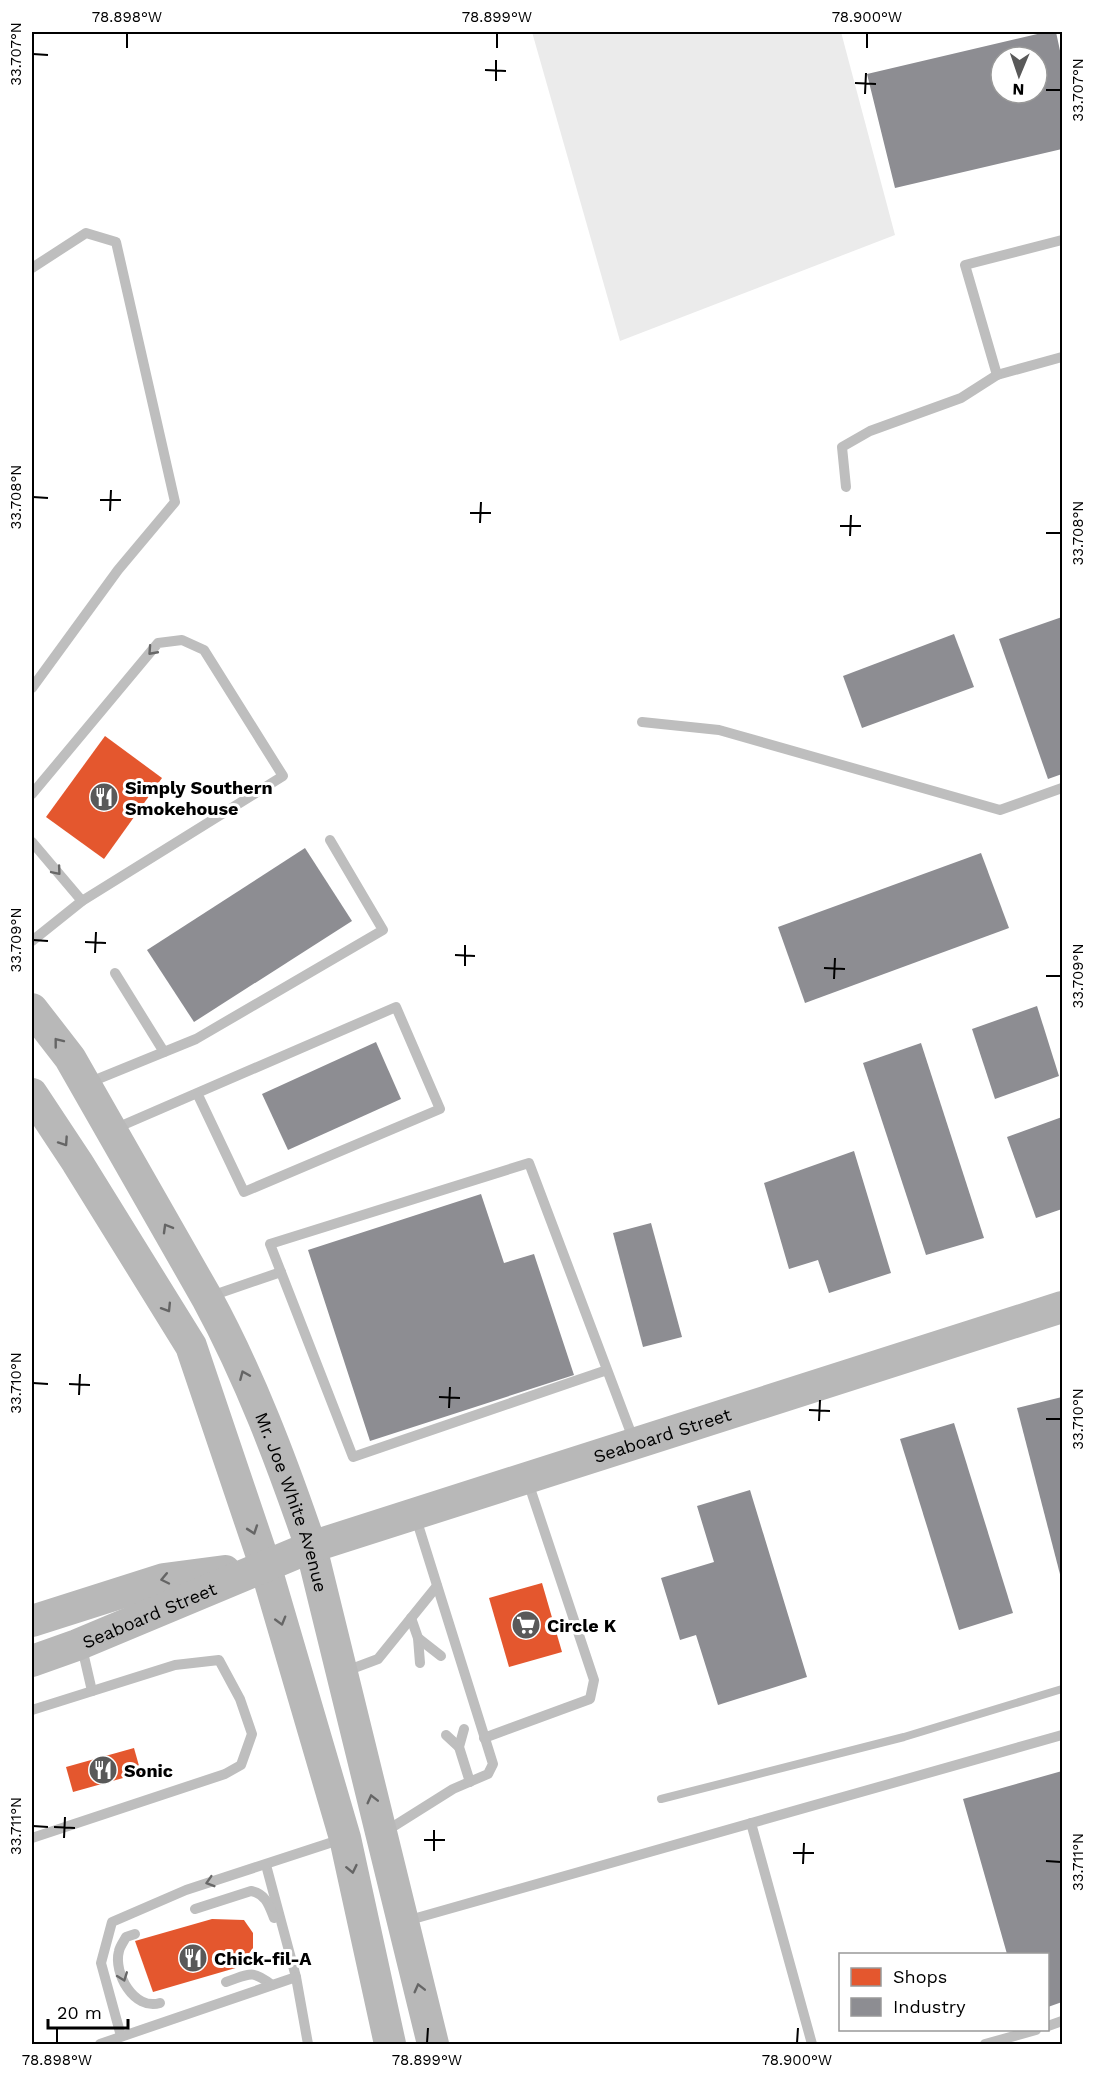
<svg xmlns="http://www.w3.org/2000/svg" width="1094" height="2076" font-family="'Work Sans',sans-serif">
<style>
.green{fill:#ebebeb}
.shops{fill:#e4572e}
.industry{fill:#8d8d92;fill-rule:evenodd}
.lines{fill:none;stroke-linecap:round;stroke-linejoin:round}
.stream{stroke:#bebebe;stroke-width:8}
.lane{stroke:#bebebe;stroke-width:10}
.secondary{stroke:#b8b8b8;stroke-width:32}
.oneway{stroke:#686868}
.oneway2{stroke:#656565}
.ticks{fill:none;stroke:#000;stroke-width:2}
.labels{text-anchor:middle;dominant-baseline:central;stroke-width:6;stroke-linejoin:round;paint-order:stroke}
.poi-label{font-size:18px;font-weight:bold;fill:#000;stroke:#fff;text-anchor:start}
.street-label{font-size:18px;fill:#000;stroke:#fff}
.neatline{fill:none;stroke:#000;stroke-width:2}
.ticks-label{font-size:15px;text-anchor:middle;fill:#000}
</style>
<rect width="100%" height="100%" fill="#fff"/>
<path class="green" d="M 532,32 L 841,32 L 895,235 L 620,341 Z"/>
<g class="shops">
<path d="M 105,736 L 162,778 L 104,859 L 46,817 Z"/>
<path d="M 542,1583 L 562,1652 L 509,1667 L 489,1598 Z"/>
<path d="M 134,1748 L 141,1773 L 73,1792 L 66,1767 Z"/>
<path d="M 212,1919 L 244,1920 L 253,1933 L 253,1948 L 239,1967 L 153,1992 L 135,1941 Z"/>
</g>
<g class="industry">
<path d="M 1046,32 L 1056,32 L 1062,60 L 1062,149 L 895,188 L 867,74 ZM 1001,57 L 1037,57 L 1037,93 L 1001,93 Z"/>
<path d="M 1062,617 L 1062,774 L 1048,779 L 999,639 Z"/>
<path d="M 954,634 L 974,687 L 862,728 L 843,676 Z"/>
<path d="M 305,848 L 352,921 L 194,1022 L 147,950 Z"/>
<path d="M 981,853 L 1009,928 L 805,1003 L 778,927 Z"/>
<path d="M 1037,1006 L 1059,1076 L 995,1099 L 972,1029 Z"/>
<path d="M 376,1042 L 401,1099 L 288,1150 L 262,1094 Z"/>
<path d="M 921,1043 L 984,1238 L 926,1255 L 863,1063 Z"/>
<path d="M 1062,1117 L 1062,1209 L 1036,1218 L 1007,1137 Z"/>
<path d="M 854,1151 L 891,1273 L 829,1293 L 818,1260 L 789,1269 L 764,1183 Z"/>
<path d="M 481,1194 L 504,1263 L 534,1254 L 574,1375 L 370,1441 L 308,1250 Z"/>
<path d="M 651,1223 L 682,1337 L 643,1347 L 613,1233 Z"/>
<path d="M 1062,1397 L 1062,1582 L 1017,1408 Z"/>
<path d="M 954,1423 L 1013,1613 L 959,1630 L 900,1439 Z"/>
<path d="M 750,1490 L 807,1677 L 718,1705 L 696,1635 L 680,1640 L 661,1578 L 714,1562 L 697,1506 Z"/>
<path d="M 1062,1771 L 1062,2002 L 1048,2007 L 1048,1954 L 1007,1954 L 963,1799 Z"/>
</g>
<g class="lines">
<path class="stream" d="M 661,1799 L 904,1737 L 1062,1689"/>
<g class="lane">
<path d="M 1062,240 L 965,265 L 997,375 L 1062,357"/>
<path d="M 32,268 L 86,233 L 116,242 L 175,502 L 118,570 L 32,688"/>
<path d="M 846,487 L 842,447 L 870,431 L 961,398 L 997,375"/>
<path d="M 642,722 L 719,730 L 1000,810 L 1062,788"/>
<path d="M 32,794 L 158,643 L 182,640 L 204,650 L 283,776 L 82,901 L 32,941"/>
<path d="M 32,842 L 82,901"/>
<path d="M 115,973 L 164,1052"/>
<path d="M 88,1083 L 196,1039 L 383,930 L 330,840"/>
<path d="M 114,1129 L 396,1007 L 440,1109 L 244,1192 L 197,1093"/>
<path d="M 211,1296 L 281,1272"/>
<path d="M 607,1370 L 353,1457 L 270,1244 L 529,1163 L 634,1441"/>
<path d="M 411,1618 L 418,1638 L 420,1663"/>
<path d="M 418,1638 L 441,1656"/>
<path d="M 80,1648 L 83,1652 L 92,1691"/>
<path d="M 346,1671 L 378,1659 L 437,1586"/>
<path d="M 32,1710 L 175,1665 L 219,1660 L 240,1699 L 252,1734 L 241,1765 L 225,1774 L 32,1838"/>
<path d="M 464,1729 L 459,1747 L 470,1782"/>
<path d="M 446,1735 L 459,1747"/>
<path d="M 484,1738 L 590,1699 L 594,1680 L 528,1482"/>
<path d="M 751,1823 L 812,2044"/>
<path d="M 383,1833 L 453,1789 L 488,1774 L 493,1764 L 415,1515"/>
<path d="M 266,1865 L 296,1977 L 308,2044"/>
<path d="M 195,1909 L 251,1891 C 266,1894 269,1905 274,1918"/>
<path d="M 406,1921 L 1062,1735"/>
<path d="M 135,1934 L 126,1937 C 124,1941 120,1946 119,1951 C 113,1973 134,2011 160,2003"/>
<path d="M 226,1982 C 250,1974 251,1969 272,1985"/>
<path d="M 1048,2026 L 1062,2021"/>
<path d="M 121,2036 L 101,1963 L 112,1922 L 186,1890 L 342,1839"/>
<path d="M 100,2044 L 296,1977"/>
<path d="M 985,2044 L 1036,2030"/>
</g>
<g class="secondary">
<path id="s1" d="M 32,1009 L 70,1058 L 207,1298 C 250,1377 282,1462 311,1547 L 433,2044"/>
<path d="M 32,1094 L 77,1162 L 191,1346 L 265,1565 L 345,1838 L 390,2044"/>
<path d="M 32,1621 L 164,1579 L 225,1571"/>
<path id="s2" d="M 32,1661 L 77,1645 L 311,1547 L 1062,1307"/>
</g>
</g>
<defs><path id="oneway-chevron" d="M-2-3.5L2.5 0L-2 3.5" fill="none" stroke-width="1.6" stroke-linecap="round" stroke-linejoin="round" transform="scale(1.5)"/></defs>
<g class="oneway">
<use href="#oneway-chevron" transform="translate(152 651) rotate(132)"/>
<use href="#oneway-chevron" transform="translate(57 871) rotate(50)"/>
<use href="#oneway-chevron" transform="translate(210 1882) rotate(163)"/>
<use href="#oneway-chevron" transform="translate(123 1977) rotate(69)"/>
</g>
<g class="oneway2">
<use href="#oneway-chevron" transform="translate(58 1042) rotate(-128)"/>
<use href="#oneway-chevron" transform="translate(64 1142) rotate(56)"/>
<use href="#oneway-chevron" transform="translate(167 1228) rotate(-120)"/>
<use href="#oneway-chevron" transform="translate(167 1308) rotate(58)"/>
<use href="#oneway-chevron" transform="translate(244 1375) rotate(-113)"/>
<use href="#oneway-chevron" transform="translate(253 1530) rotate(71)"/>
<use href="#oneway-chevron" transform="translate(165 1579) rotate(168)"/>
<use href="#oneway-chevron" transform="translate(281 1621) rotate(74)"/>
<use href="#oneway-chevron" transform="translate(372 1799) rotate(-104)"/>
<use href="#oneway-chevron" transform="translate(352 1869) rotate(78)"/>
<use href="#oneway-chevron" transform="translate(419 1988) rotate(-104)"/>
</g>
<path class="ticks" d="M 127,48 L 127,33M 497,48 L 497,33M 867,48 L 867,33M 33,54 L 48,55M 485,70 L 506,71M 496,81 L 496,60M 855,83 L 876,84M 1046,90 L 1061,90M 865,94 L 866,73M 33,497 L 48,498M 100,500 L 121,500M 110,511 L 111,490M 470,513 L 491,513M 480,523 L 481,502M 840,526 L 861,526M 1046,533 L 1061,533M 850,536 L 851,515M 33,940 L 48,941M 85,942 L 106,943M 95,953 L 96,932M 455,955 L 475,956M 465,966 L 465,945M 824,968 L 845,969M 1046,976 L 1061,976M 834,979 L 835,958M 33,1383 L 48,1384M 69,1384 L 90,1385M 79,1395 L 80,1374M 439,1397 L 460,1398M 449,1408 L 450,1387M 809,1410 L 830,1411M 1046,1419 L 1061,1419M 819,1421 L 820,1400M 33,1826 L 48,1827M 54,1827 L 75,1828M 64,1838 L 65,1817M 424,1840 L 445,1840M 434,1851 L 434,1830M 793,1853 L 814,1853M 1046,1861 L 1061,1862M 803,1864 L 804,1843M 57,2043 L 57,2028M 427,2043 L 428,2028M 797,2043 L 798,2028"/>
<defs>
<g id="restaurant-disc" transform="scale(1.5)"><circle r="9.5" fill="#595959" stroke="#fff"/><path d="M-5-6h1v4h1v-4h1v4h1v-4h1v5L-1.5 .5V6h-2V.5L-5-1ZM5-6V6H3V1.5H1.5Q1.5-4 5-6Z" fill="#fff"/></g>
<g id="supermarket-disc" transform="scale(1.5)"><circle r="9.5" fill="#595959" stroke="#fff"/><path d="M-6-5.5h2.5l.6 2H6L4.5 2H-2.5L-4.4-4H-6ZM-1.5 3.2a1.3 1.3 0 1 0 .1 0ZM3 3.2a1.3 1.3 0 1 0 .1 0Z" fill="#fff"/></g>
</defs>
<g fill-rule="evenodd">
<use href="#restaurant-disc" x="104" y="797"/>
<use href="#supermarket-disc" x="526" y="1625"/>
<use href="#restaurant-disc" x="103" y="1770"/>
<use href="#restaurant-disc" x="193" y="1958"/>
</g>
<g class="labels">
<g class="poi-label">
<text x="125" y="787">Simply Southern<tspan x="125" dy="21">Smokehouse</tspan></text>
<text x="547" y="1625">Circle K</text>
<text x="124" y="1770">Sonic</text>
<text x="214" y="1958">Chick-fil-A</text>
</g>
<g class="street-label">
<text stroke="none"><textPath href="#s2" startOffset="670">Seaboard Street</textPath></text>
<text stroke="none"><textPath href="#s1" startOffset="560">Mr. Joe White Avenue</textPath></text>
<text stroke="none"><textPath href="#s2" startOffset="126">Seaboard Street</textPath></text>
</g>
</g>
<rect width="1094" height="2076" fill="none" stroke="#ffffff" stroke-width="66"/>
<rect x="839" y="1953" width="210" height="78" fill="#ffffff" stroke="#999999" stroke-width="1.5"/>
<rect x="851" y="1968" width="30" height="18" fill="#e4572e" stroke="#999999" stroke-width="1.5"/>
<text x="893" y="1983" font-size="18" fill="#000000">Shops</text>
<rect x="851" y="1998" width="30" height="18" fill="#8d8d92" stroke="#999999" stroke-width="1.5"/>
<text x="893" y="2013" font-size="18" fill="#000000">Industry</text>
<g transform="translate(1019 75) rotate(182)"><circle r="28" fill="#ffffff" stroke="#999999" stroke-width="1.5"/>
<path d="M0-4.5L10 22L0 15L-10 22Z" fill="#595959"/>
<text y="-9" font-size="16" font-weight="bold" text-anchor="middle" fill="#000000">N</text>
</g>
<path d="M48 2019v9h80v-9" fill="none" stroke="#000000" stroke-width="3"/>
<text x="57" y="2019" font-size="18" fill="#000000" stroke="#ffffff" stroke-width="4.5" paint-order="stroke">20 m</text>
<rect x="33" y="33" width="1028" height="2010" class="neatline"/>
<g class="ticks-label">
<text x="127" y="22">78.898°W</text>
<text x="497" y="22">78.899°W</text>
<text x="867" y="22">78.900°W</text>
<text transform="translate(16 54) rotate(-90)" y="5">33.707°N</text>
<text transform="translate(1078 90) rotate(-90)" y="5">33.707°N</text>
<text transform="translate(16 497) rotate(-90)" y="5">33.708°N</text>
<text transform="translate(1078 533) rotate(-90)" y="5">33.708°N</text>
<text transform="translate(16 940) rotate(-90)" y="5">33.709°N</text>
<text transform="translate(1078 976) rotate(-90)" y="5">33.709°N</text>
<text transform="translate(16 1383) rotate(-90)" y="5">33.710°N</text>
<text transform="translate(1078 1419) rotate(-90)" y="5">33.710°N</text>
<text transform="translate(16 1826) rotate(-90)" y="5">33.711°N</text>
<text transform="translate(1078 1862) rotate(-90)" y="5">33.711°N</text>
<text x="57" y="2065">78.898°W</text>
<text x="427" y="2065">78.899°W</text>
<text x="797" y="2065">78.900°W</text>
</g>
</svg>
